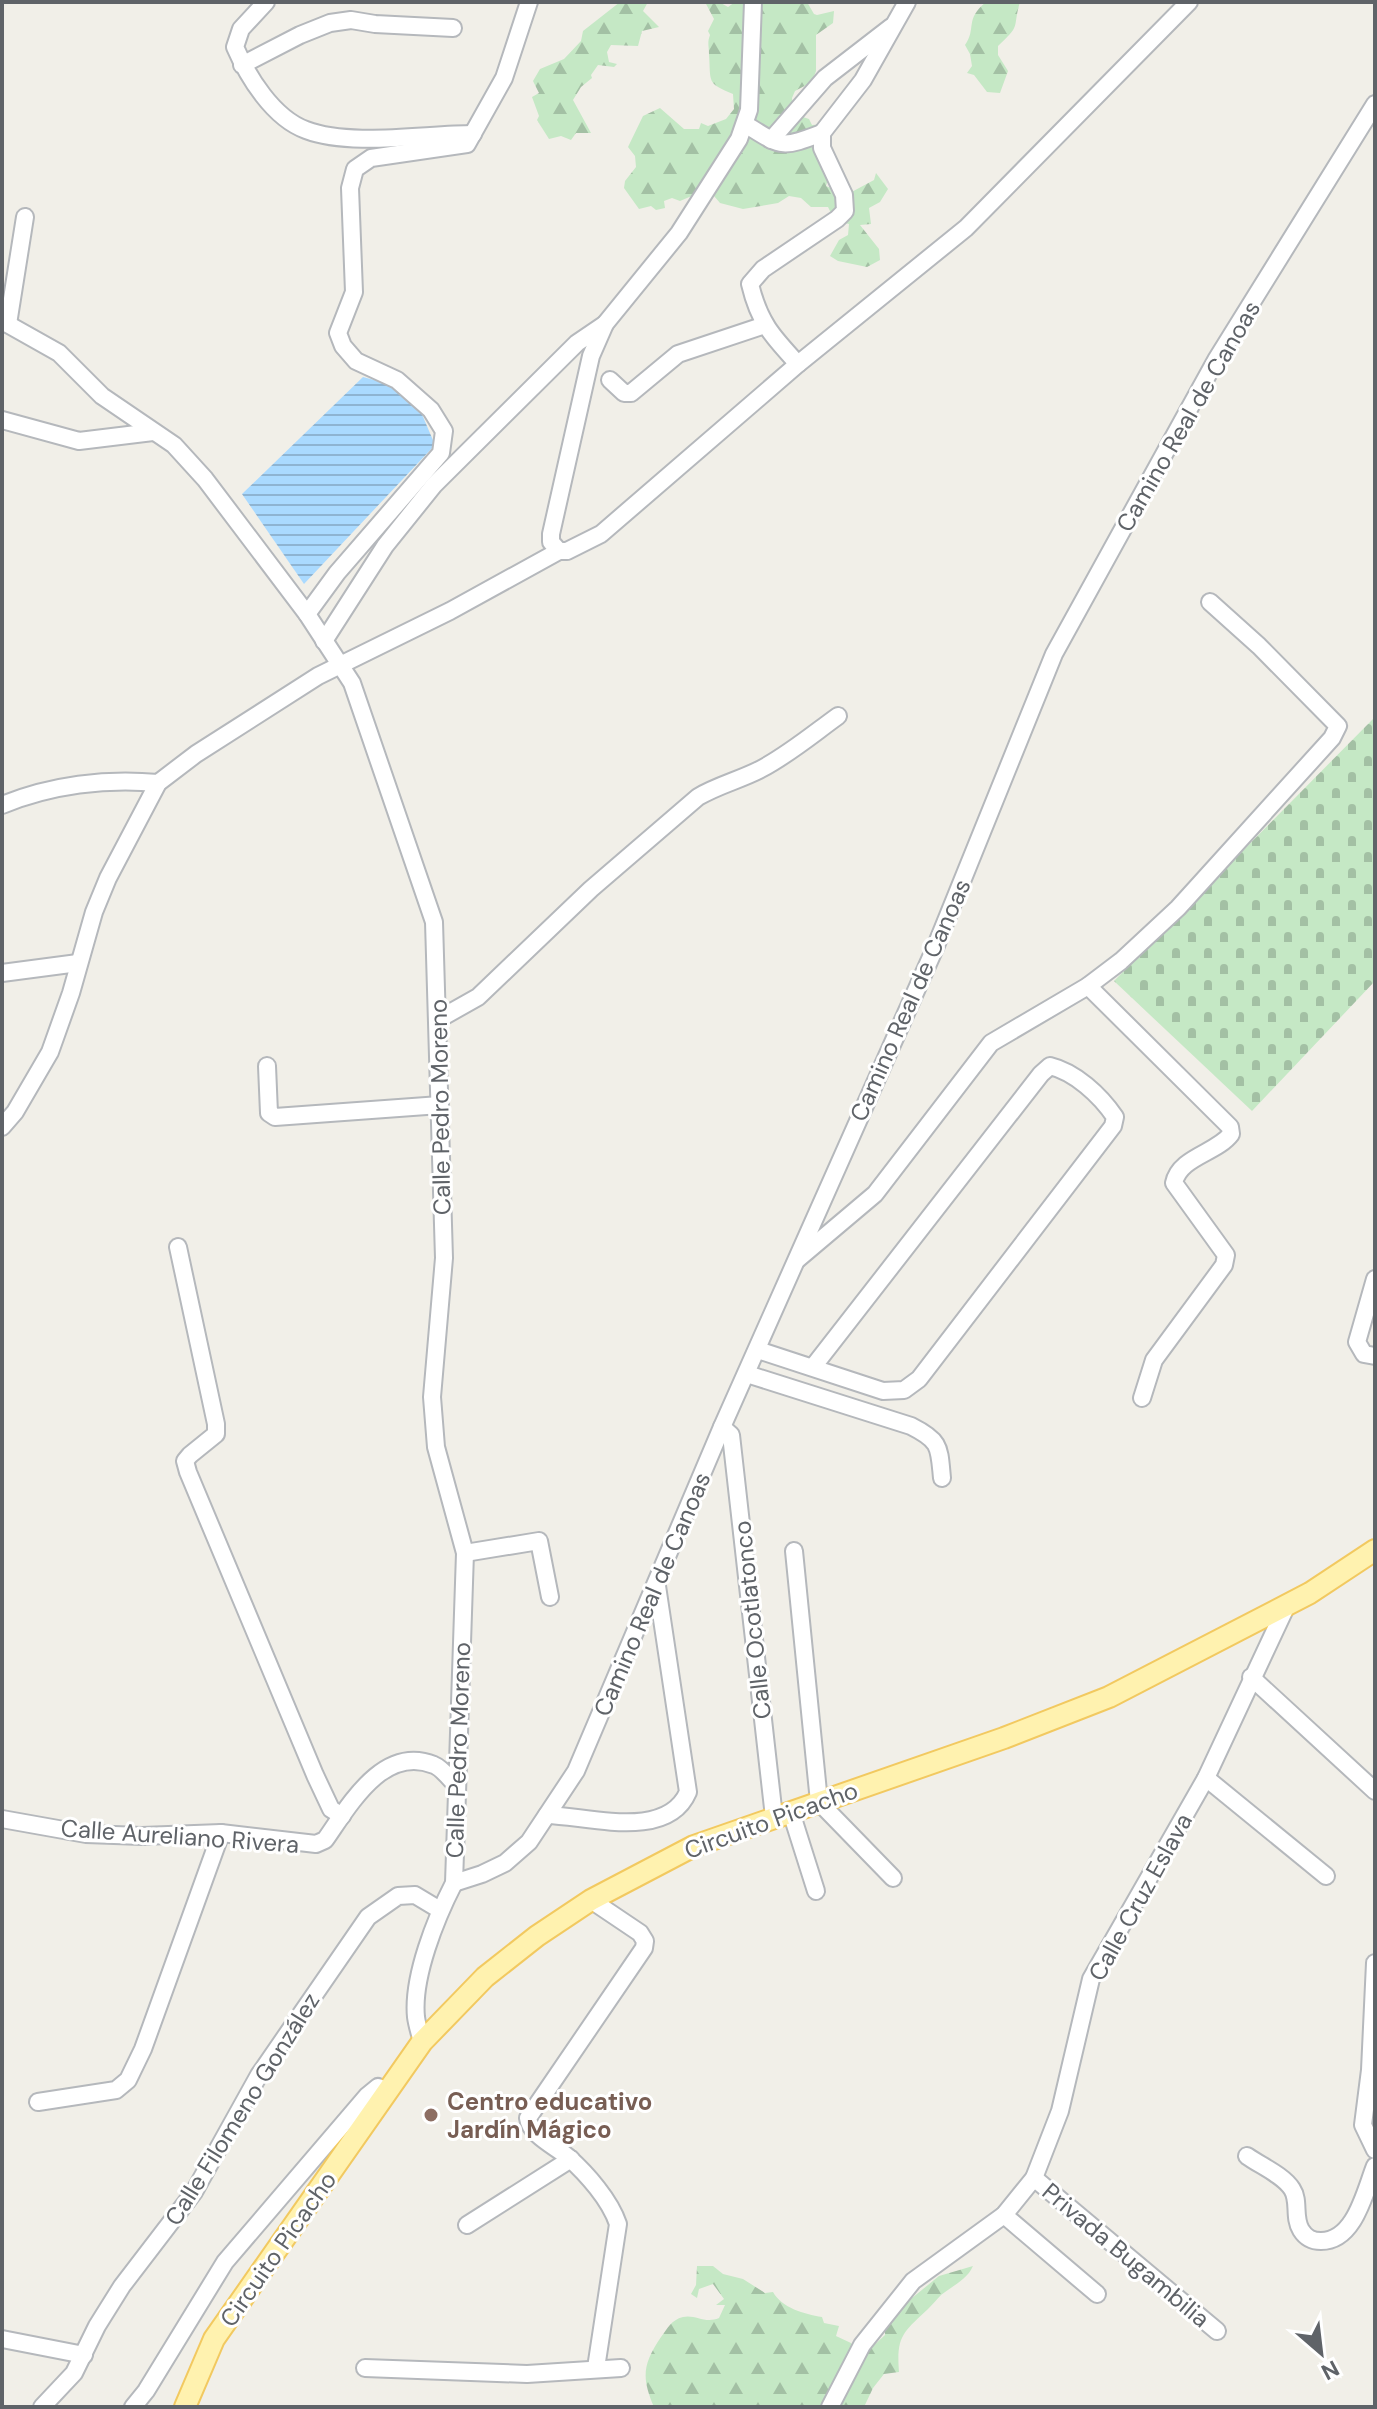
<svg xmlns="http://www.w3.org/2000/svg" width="1377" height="2409" font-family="'DM Sans',sans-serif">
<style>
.forest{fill:url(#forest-firs)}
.cemetery{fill:url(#cemetery-stones)}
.water{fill:url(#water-rules)}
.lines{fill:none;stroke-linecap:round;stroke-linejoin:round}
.minor-casing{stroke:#b5b8bc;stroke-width:20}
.major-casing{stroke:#f2c960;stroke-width:24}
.minor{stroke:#fff;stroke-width:16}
.major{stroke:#fff2af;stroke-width:20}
.education-dot{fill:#8d6e63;stroke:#fff;stroke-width:3}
.labels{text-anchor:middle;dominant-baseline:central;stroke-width:6;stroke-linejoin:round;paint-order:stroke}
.street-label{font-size:24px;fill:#5f6368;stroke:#fff}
.education-label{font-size:24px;font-weight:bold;fill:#785e54;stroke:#fff;text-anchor:start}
</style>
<defs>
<pattern id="forest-firs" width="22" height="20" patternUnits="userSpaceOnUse" patternTransform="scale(2)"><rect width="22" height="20" fill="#c5e8c5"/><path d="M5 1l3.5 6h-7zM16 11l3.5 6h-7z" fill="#a3c0a4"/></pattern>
<pattern id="cemetery-stones" width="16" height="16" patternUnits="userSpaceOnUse" patternTransform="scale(2)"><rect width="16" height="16" fill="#c5e8c5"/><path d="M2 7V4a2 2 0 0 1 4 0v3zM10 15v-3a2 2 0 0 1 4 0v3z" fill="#a3c0a4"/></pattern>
<pattern id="water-rules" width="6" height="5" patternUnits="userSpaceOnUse" patternTransform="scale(2)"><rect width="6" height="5" fill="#aadaff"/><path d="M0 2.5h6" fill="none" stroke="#8eb4d2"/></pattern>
</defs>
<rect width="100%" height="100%" fill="#f1efe8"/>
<g class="forest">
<path d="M 620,2 L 648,2 L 643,11 L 659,27 L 642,31 L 638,46 L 611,45 L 607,52 L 609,62 L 617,64 L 614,67 L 598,65 L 591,75 L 592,78 L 581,87 L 573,100 L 591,133 L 576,133 L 571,140 L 561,136 L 549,139 L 537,120 L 539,116 L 532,97 L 539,93 L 533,81 L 540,69 L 564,59 L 581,41 L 583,31 Z"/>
<path d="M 705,2 L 719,2 L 728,7 L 735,2 L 807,2 L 814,14 L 817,15 L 834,11 L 833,23 L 816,35 L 816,71 L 812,82 L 795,91 L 792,98 L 794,114 L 809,119 L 812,125 L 825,124 L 828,179 L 826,186 L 846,195 L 874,180 L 876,173 L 888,189 L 880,202 L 869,208 L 871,224 L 860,225 L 879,249 L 880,260 L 867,267 L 838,261 L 830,256 L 839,240 L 848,235 L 849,224 L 835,221 L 828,207 L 811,207 L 801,198 L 789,196 L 778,203 L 743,209 L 720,203 L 708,189 L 680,201 L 672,198 L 664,201 L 665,208 L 656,210 L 651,206 L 639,209 L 624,188 L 625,181 L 636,167 L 635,156 L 628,147 L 643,116 L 660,108 L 684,129 L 699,129 L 701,123 L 708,126 L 726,119 L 734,109 L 733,94 C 706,83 711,82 709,54 C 709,46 707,43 710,35 L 708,31 L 714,19 Z"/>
<path d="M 986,2 L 1020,2 C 1012,29 1022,24 998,46 L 998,55 L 1008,71 L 1000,93 L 987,92 L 974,75 L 967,73 L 972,66 L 970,54 L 965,45 C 977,28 964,20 986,2 Z"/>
<path d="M 697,2266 L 713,2266 L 723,2274 L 743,2279 L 765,2293 L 773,2292 C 782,2308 804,2314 822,2317 L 824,2323 L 839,2326 L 836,2336 L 851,2343 L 854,2348 L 859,2345 L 870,2349 L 885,2335 L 885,2316 L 880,2309 L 901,2307 L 939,2276 L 973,2266 C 967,2280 952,2286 941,2295 C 937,2299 933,2304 928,2309 C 904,2332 896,2335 899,2372 L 884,2374 L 873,2388 L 864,2407 L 654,2407 C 641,2377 643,2364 661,2337 C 668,2328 671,2320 683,2317 C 695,2314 705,2324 719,2318 L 725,2305 L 716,2305 L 724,2299 L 713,2284 L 699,2289 L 697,2298 L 691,2294 L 696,2285 Z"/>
</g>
<path class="cemetery" d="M 1373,719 L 1375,981 L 1252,1111 L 1114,981 Z"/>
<path class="water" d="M 363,377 L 393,385 L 421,412 L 435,445 L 304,584 L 242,494 Z"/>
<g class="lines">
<g class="minor-casing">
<g id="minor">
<path d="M 266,2 L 241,29 L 235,47 C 248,77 273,118 306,130 C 350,147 425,134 473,134"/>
<path d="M 242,65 L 300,35 L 330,23 L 351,20 L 375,24 L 453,28"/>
<path d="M 745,124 C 782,147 780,149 822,133"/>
<path d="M 771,140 L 825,78 L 891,27"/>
<path d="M 2,321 L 59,353 L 102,396 L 174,445 L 205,479 L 307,614 L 352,683 L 434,922 L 444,1258 L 432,1397 L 436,1447 L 465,1553 L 454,1883 C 436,1918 412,1977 416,2017 C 417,2025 420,2034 422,2042"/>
<path d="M 8,324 L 25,217"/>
<path d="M 798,364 C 772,336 759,322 750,284 L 763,269 L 837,219 L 845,211 L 844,195 L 822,148 L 822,133 L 863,80 L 907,2"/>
<path d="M 610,380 L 624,393 L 631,393 L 678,354 L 765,325"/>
<path d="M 2,420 L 79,441 L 153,432"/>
<path d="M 559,551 L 551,542 L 551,534 L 591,356 L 605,324 L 679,233 L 739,139 L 749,110 L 753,2"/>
<path d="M 307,614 L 337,573 L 441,453 L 444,431 L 431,410 L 397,380 L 356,361 L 343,346 L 338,333 L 354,292 L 350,188 L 355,169 L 371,158 L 467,144 L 504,78 L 529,2"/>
<path d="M 324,641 L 385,546 L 434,485 L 577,343 L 605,324"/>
<path d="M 2,805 C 51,785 106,778 158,783"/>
<path d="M 2,973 L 78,963"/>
<path d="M 1088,986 L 1223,1120 L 1230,1127 L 1231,1134 C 1217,1153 1179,1157 1174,1183 L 1226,1255 L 1224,1265 L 1154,1360 L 1142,1398"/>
<path d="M 439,1019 L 478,997 L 591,889 L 698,797 C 718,785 740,780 761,769 C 788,755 813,734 838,716"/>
<path d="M 267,1066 L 269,1113 L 275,1117 L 440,1105"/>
<path d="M 2,1127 L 15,1112 L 50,1052 L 71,993 L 94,912 L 108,878 L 158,783 L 196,754 L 318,676 L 450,611 L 559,551 L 567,551 L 601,534 L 798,364 L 966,228 L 1189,2"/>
<path d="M 178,1247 L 216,1424 L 216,1434 L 190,1455 L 185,1461 L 188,1472 L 315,1775 L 331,1809 L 342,1816"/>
<path d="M 798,1259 L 875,1194 L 991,1043 L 1088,986 L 1121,961 L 1178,908 L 1332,738 L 1338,726 L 1259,646 L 1210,602"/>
<path d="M 1375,1279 L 1357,1342 L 1364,1354 L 1375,1356"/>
<path d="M 758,1350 L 883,1391 L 904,1390 L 919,1379 L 1113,1126 L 1115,1117 C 1100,1095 1075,1072 1050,1066 L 1041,1074 L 813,1367"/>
<path d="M 747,1374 L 911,1426 C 941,1441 939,1447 942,1478"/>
<path d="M 722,1427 L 731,1435 L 774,1817"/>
<path d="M 794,1551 L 819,1802 L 893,1878"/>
<path d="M 465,1553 L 539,1541 L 550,1597"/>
<path d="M 1251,1677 L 1375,1791"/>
<path d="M 1206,1778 L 1326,1876"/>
<path d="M 791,1812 L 816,1891"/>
<path d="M 547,1815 C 588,1816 667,1841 688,1792 L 657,1586"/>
<path d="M 2,1819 L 86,1834 L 142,1836 L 221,1833 L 316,1844 L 325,1840 C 349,1806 383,1744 434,1765 C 442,1768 450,1779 457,1786"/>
<path d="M 454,1883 L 482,1874 L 505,1863 L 529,1842 L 576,1771 L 722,1427 L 935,948 L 1054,654 L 1216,360 L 1375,104"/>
<path d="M 591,1900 L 640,1933 L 645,1941 L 644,1948 L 528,2118 C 530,2135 555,2146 568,2157 C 587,2174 610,2200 618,2224 L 596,2368"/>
<path d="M 1375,1963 L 1370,2070 L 1363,2125 L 1375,2150"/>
<path d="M 38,2102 L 116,2090 L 128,2080 L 143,2049 L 221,1833"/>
<path d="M 1247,2156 C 1261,2166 1283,2175 1292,2189 C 1300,2201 1293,2217 1301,2230 C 1306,2238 1312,2241 1321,2241 C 1355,2241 1365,2191 1375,2166"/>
<path d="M 1034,2178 L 1217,2331"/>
<path d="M 1004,2215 L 1097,2294"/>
<path d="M 467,2225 L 571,2159"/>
<path d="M 2,2339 L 84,2355"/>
<path d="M 365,2368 L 527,2374 L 621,2368"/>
<path d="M 42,2407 L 74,2373 L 97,2326 L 122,2286 L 194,2192 L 259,2075 L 368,1917 L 398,1896 L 415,1895 L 440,1910"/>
<path d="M 133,2407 L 146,2391 L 225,2262 L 367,2096 L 378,2087 L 388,2092"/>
<path d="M 830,2407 L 862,2345 L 913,2281 L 1004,2215 L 1034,2178 L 1060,2111 L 1091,1979 L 1206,1778 L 1286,1607"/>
</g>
</g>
<g class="major-casing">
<path id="major" d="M 185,2407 L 214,2339 L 422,2042 L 485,1977 L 537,1936 L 591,1900 L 694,1846 L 1004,1738 L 1109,1697 L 1310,1593 L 1375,1550"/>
</g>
<use href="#minor" class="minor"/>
<use href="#major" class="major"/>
</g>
<circle class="education-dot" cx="431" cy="2115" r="8"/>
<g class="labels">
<g class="street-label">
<text transform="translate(1188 416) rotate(-60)">Camino Real de Canoas</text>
<text transform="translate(910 1000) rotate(-66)">Camino Real de Canoas</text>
<text transform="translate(440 1107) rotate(-91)">Calle Pedro Moreno</text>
<text transform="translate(652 1594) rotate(-67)">Camino Real de Canoas</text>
<text transform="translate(752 1620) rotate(-96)">Calle Ocotlatonco</text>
<text transform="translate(458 1750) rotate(-88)">Calle Pedro Moreno</text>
<text transform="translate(771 1820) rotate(-20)">Circuito Picacho</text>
<text transform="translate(180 1836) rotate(4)">Calle Aureliano Rivera</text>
<text transform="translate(1140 1897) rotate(-61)">Calle Cruz Eslava</text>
<text transform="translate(242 2109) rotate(-58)">Calle Filomeno González</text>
<text transform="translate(278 2249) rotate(-55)">Circuito Picacho</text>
<text transform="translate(1126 2255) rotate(40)">Privada Bugambilia</text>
</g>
<g class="education-label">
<text x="447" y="2101">Centro educativo<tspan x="447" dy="28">Jardín Mágico</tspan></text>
</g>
</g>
<rect width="1377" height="2409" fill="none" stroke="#5f6368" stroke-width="8"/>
<g transform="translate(1321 2353) rotate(152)" stroke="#ffffff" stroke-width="6" paint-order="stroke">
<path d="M0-6L14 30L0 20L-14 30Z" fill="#5f6368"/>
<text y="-12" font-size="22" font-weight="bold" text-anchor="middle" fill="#5f6368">N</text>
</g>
</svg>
